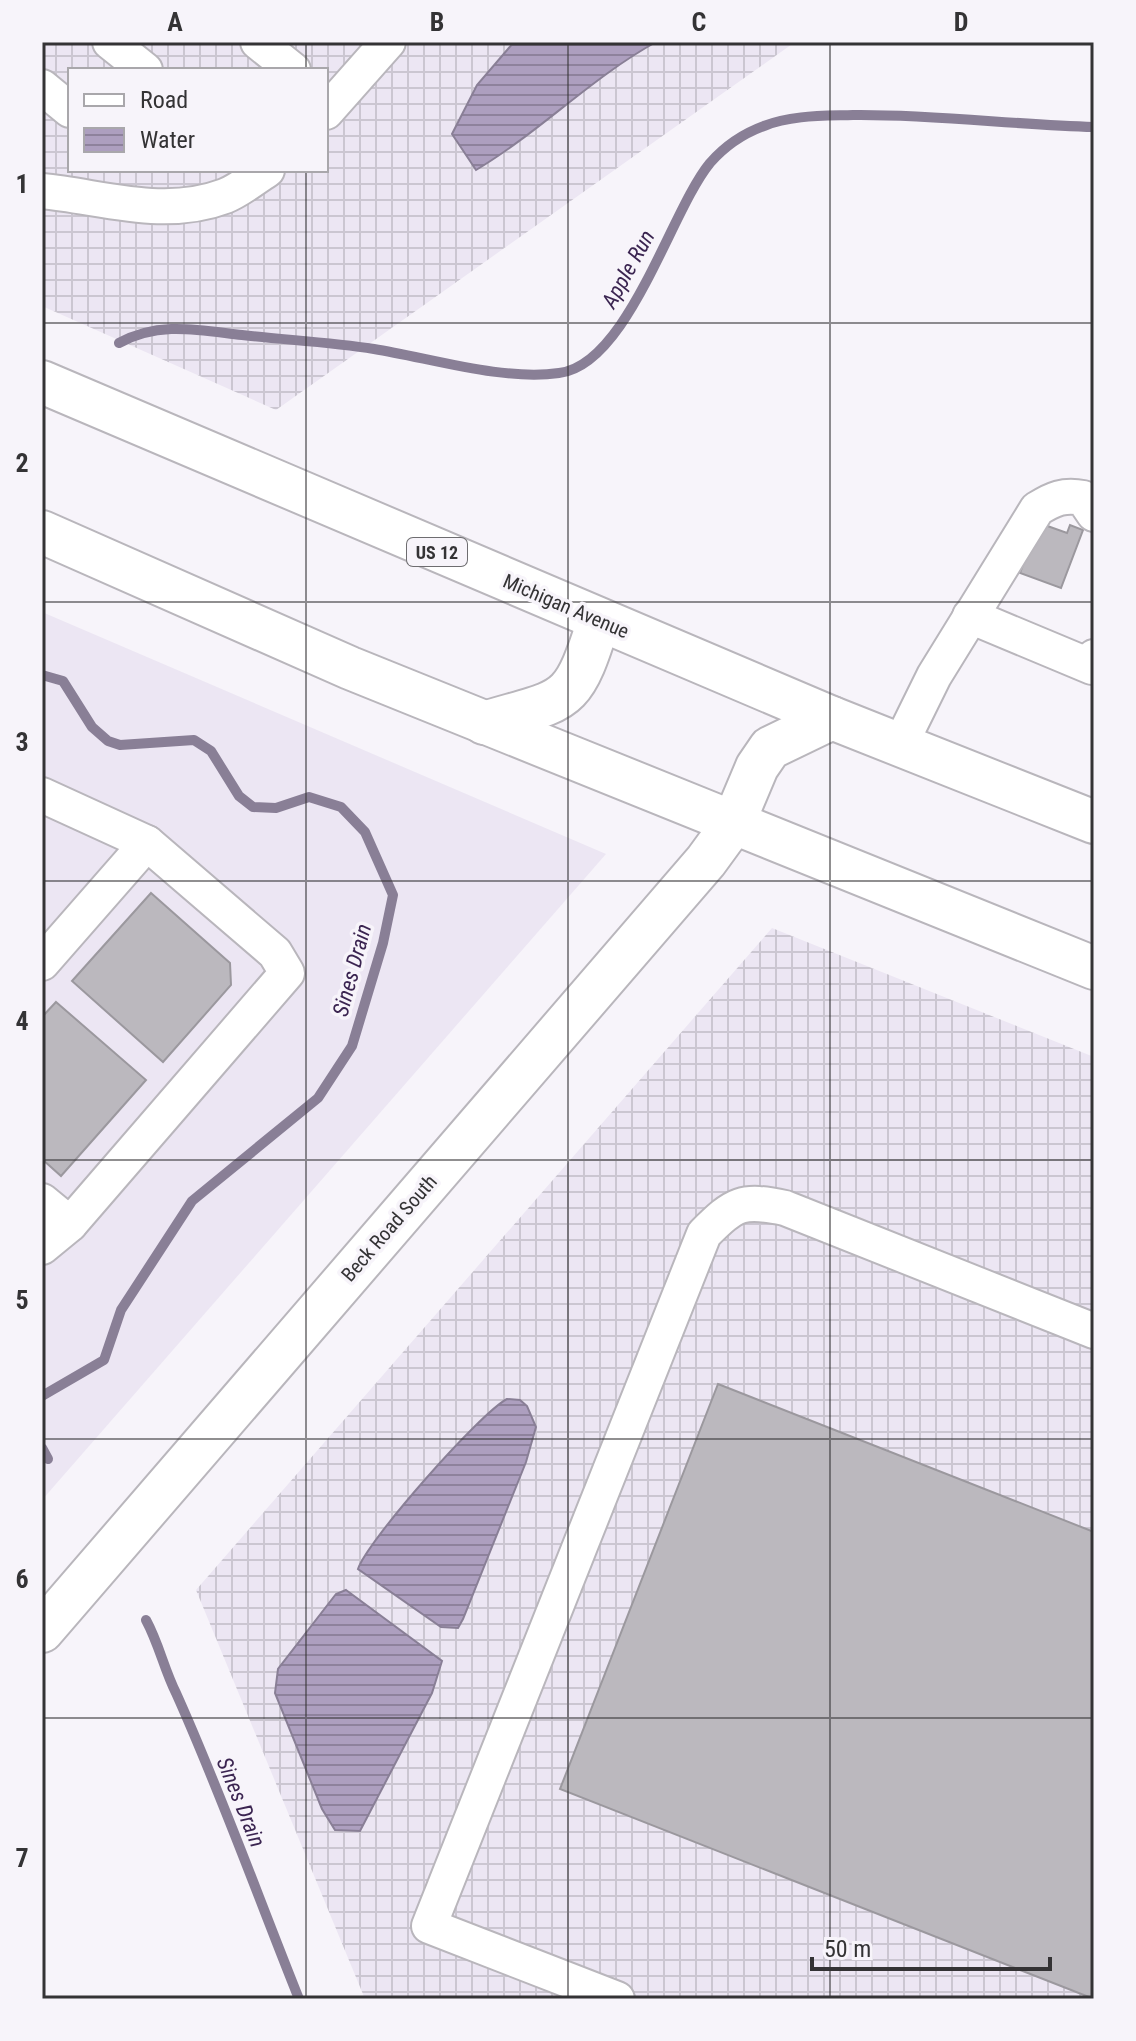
<svg xmlns="http://www.w3.org/2000/svg" width="1136" height="2041" font-family="'Roboto Condensed',sans-serif">
<style>
.built{fill:#ece6f3}
.industrial{fill:url(#industrial-grid);fill-rule:evenodd}
.water{fill:url(#water-rules);stroke:#897f96;stroke-width:2}
.lines{fill:none;stroke-linecap:round;stroke-linejoin:round}
.stream{stroke:#897f96;stroke-width:10}
.building{fill:#bbb8be;stroke:#9b989e;stroke-width:2}
.minor-casing{stroke:#b9b6bc;stroke-width:38}
.major-casing{stroke:#b9b6bc;stroke-width:46}
.minor{stroke:#fff;stroke-width:34}
.major{stroke:#fff;stroke-width:42}
.grid{fill:none;stroke:#343335;stroke-width:2;stroke-opacity:0.55}
.labels{text-anchor:middle;dominant-baseline:central;stroke-width:7;stroke-linejoin:round;paint-order:stroke}
.shield{fill:#f7f4fa;stroke:#6e6d70;stroke-width:2}
.shield-label{font-size:18px;font-weight:bold;fill:#343335}
.street-label{font-size:20px;fill:#343335;stroke:#f7f4fa}
.water-label{font-size:22px;font-style:italic;fill:#3b2551;stroke:#f7f4fa}
.neatline{fill:none;stroke:#343335;stroke-width:3}
.grid-label{font-size:26px;text-anchor:middle;font-weight:bold;fill:#343335}
</style>
<defs>
<pattern id="industrial-grid" width="8" height="8" patternUnits="userSpaceOnUse" patternTransform="scale(2)"><rect width="8" height="8" fill="#ece6f3"/><path d="M0 4h8M4 0v8" fill="none" stroke="#cbc6d1"/></pattern>
<pattern id="water-rules" width="6" height="5" patternUnits="userSpaceOnUse" patternTransform="scale(2)"><rect width="6" height="5" fill="#ad9fbf"/><path d="M0 2.5h6" fill="none" stroke="#8e829c"/></pattern>
</defs>
<rect width="100%" height="100%" fill="#f7f4fa"/>
<path class="built" d="M 42,612 L 606,854 L 42,1500 Z"/>
<g class="industrial">
<path d="M 42,42 L 795,42 L 276,410 L 42,306 ZM 70,70 L 326,70 L 326,170 L 70,170 Z"/>
<path d="M 772,928 L 1094,1057 L 1094,1999 L 365,1999 L 196,1590 Z"/>
</g>
<g class="water">
<path d="M 514,42 L 656,42 C 591,78 541,131 476,170 L 452,134 L 477,85 Z"/>
<path d="M 507,1399 L 520,1400 L 527,1406 L 536,1427 L 526,1462 L 463,1619 L 458,1628 L 441,1627 L 358,1569 C 367,1541 480,1413 507,1399 Z"/>
<path d="M 346,1590 L 442,1661 L 432,1693 L 360,1831 L 335,1830 L 322,1809 L 275,1693 L 278,1669 L 336,1594 Z"/>
</g>
<g class="lines">
<g class="stream">
<path d="M 119,343 C 159,321 198,330 242,335 C 285,340 330,342 374,349 C 430,358 503,381 559,373 C 628,365 671,210 710,163 C 725,146 742,134 764,126 C 791,115 824,116 853,115 C 934,114 1014,125 1094,127"/>
<path d="M 42,675 L 63,681 L 92,727 L 108,741 L 120,745 L 194,740 L 211,751 L 239,796 L 253,807 L 276,808 L 309,797 L 341,807 L 365,832 L 393,895 L 383,943 L 352,1046 L 318,1098 L 192,1201 L 121,1310 L 104,1360 L 42,1396"/>
<path d="M 42,1448 L 48,1459"/>
<path d="M 146,1620 C 159,1644 164,1669 176,1693 C 221,1793 258,1897 299,1999"/>
</g>
</g>
<g class="building">
<path d="M 1039,523 L 1067,533 L 1070,525 L 1083,530 L 1061,588 L 1020,573 Z"/>
<path d="M 151,893 L 230,963 L 231,985 L 163,1062 L 72,981 Z"/>
<path d="M 56,1002 L 146,1080 L 61,1176 L 42,1159 L 42,1017 Z"/>
<path d="M 718,1384 L 1094,1532 L 1094,1999 L 560,1789 Z"/>
</g>
<g class="lines">
<g class="minor-casing">
<g id="minor">
<path d="M 110,42 L 145,70"/>
<path d="M 258,42 L 293,70"/>
<path d="M 42,87 L 70,110"/>
<path d="M 326,112 L 388,42"/>
<path d="M 42,191 C 103,197 164,219 225,196 C 240,190 254,178 267,170"/>
<path d="M 970,616 L 1092,667 L 1094,657"/>
<path d="M 900,745 L 934,676 L 1037,509 C 1053,499 1064,494 1083,498 L 1094,514"/>
<path d="M 42,795 L 147,843 L 275,953 L 287,973 L 70,1224 L 42,1247"/>
<path d="M 42,963 L 147,843"/>
<path d="M 42,1201 L 70,1224"/>
<path d="M 617,1999 L 429,1926 L 704,1234 C 735,1203 742,1199 785,1208 L 1094,1331"/>
</g>
</g>
<g class="major-casing">
<g id="major">
<path d="M 42,382 L 832,718 L 1094,822"/>
<path d="M 42,532 L 350,668 L 1094,968"/>
<path d="M 484,723 C 567,698 572,708 599,620"/>
<path d="M 42,1631 L 706,861 L 733,824 L 757,767 L 770,748 L 832,718"/>
</g>
</g>
<use href="#minor" class="minor"/>
<use href="#major" class="major"/>
</g>
<path class="grid" d="M 306,42 L 306,70M 568,42 L 568,1999M 830,42 L 830,1999M 306,170 L 306,1999M 42,323 L 1094,323M 42,602 L 1094,602M 42,881 L 1094,881M 42,1160 L 1094,1160M 42,1439 L 1094,1439M 42,1718 L 1094,1718"/>
<g class="labels">
<rect class="shield" x="407" y="538" width="60" height="28" rx="6"/>
<g class="shield-label">
<text x="437" y="552">US 12</text>
</g>
<g class="street-label">
<text transform="translate(566 606) rotate(23)">Michigan Avenue</text>
<text transform="translate(389 1228) rotate(-49)">Beck Road South</text>
</g>
<g class="water-label">
<text transform="translate(628 269) rotate(-61)">Apple Run</text>
<text transform="translate(352 970) rotate(-75)">Sines Drain</text>
<text transform="translate(241 1802) rotate(68)">Sines Drain</text>
</g>
</g>
<rect width="1136" height="2041" fill="none" stroke="#f7f4fa" stroke-width="88"/>
<rect x="68" y="68" width="260" height="104" fill="#f7f4fa" stroke="#a9a7ab" stroke-width="2"/>
<rect x="84" y="94" width="40" height="12" fill="#ffffff" stroke="#a9a7ab" stroke-width="2"/>
<text x="140" y="108" font-size="24" fill="#343335">Road</text>
<rect x="84" y="128" width="40" height="24" fill="url(#water-rules)" stroke="#a9a7ab" stroke-width="2"/>
<text x="140" y="148" font-size="24" fill="#343335">Water</text>
<path d="M812 1957v12h238v-12" fill="none" stroke="#343335" stroke-width="4"/>
<text x="824" y="1957" font-size="24" fill="#343335" stroke="#f7f4fa" stroke-width="6" paint-order="stroke">50 m</text>
<rect x="44" y="44" width="1048" height="1953" class="neatline"/>
<g class="grid-label">
<text x="175" y="31">A</text>
<text x="437" y="31">B</text>
<text x="699" y="31">C</text>
<text x="961" y="31">D</text>
<text x="22" y="193">1</text>
<text x="22" y="472">2</text>
<text x="22" y="751">3</text>
<text x="22" y="1030">4</text>
<text x="22" y="1309">5</text>
<text x="22" y="1588">6</text>
<text x="22" y="1867">7</text>
</g>
</svg>
